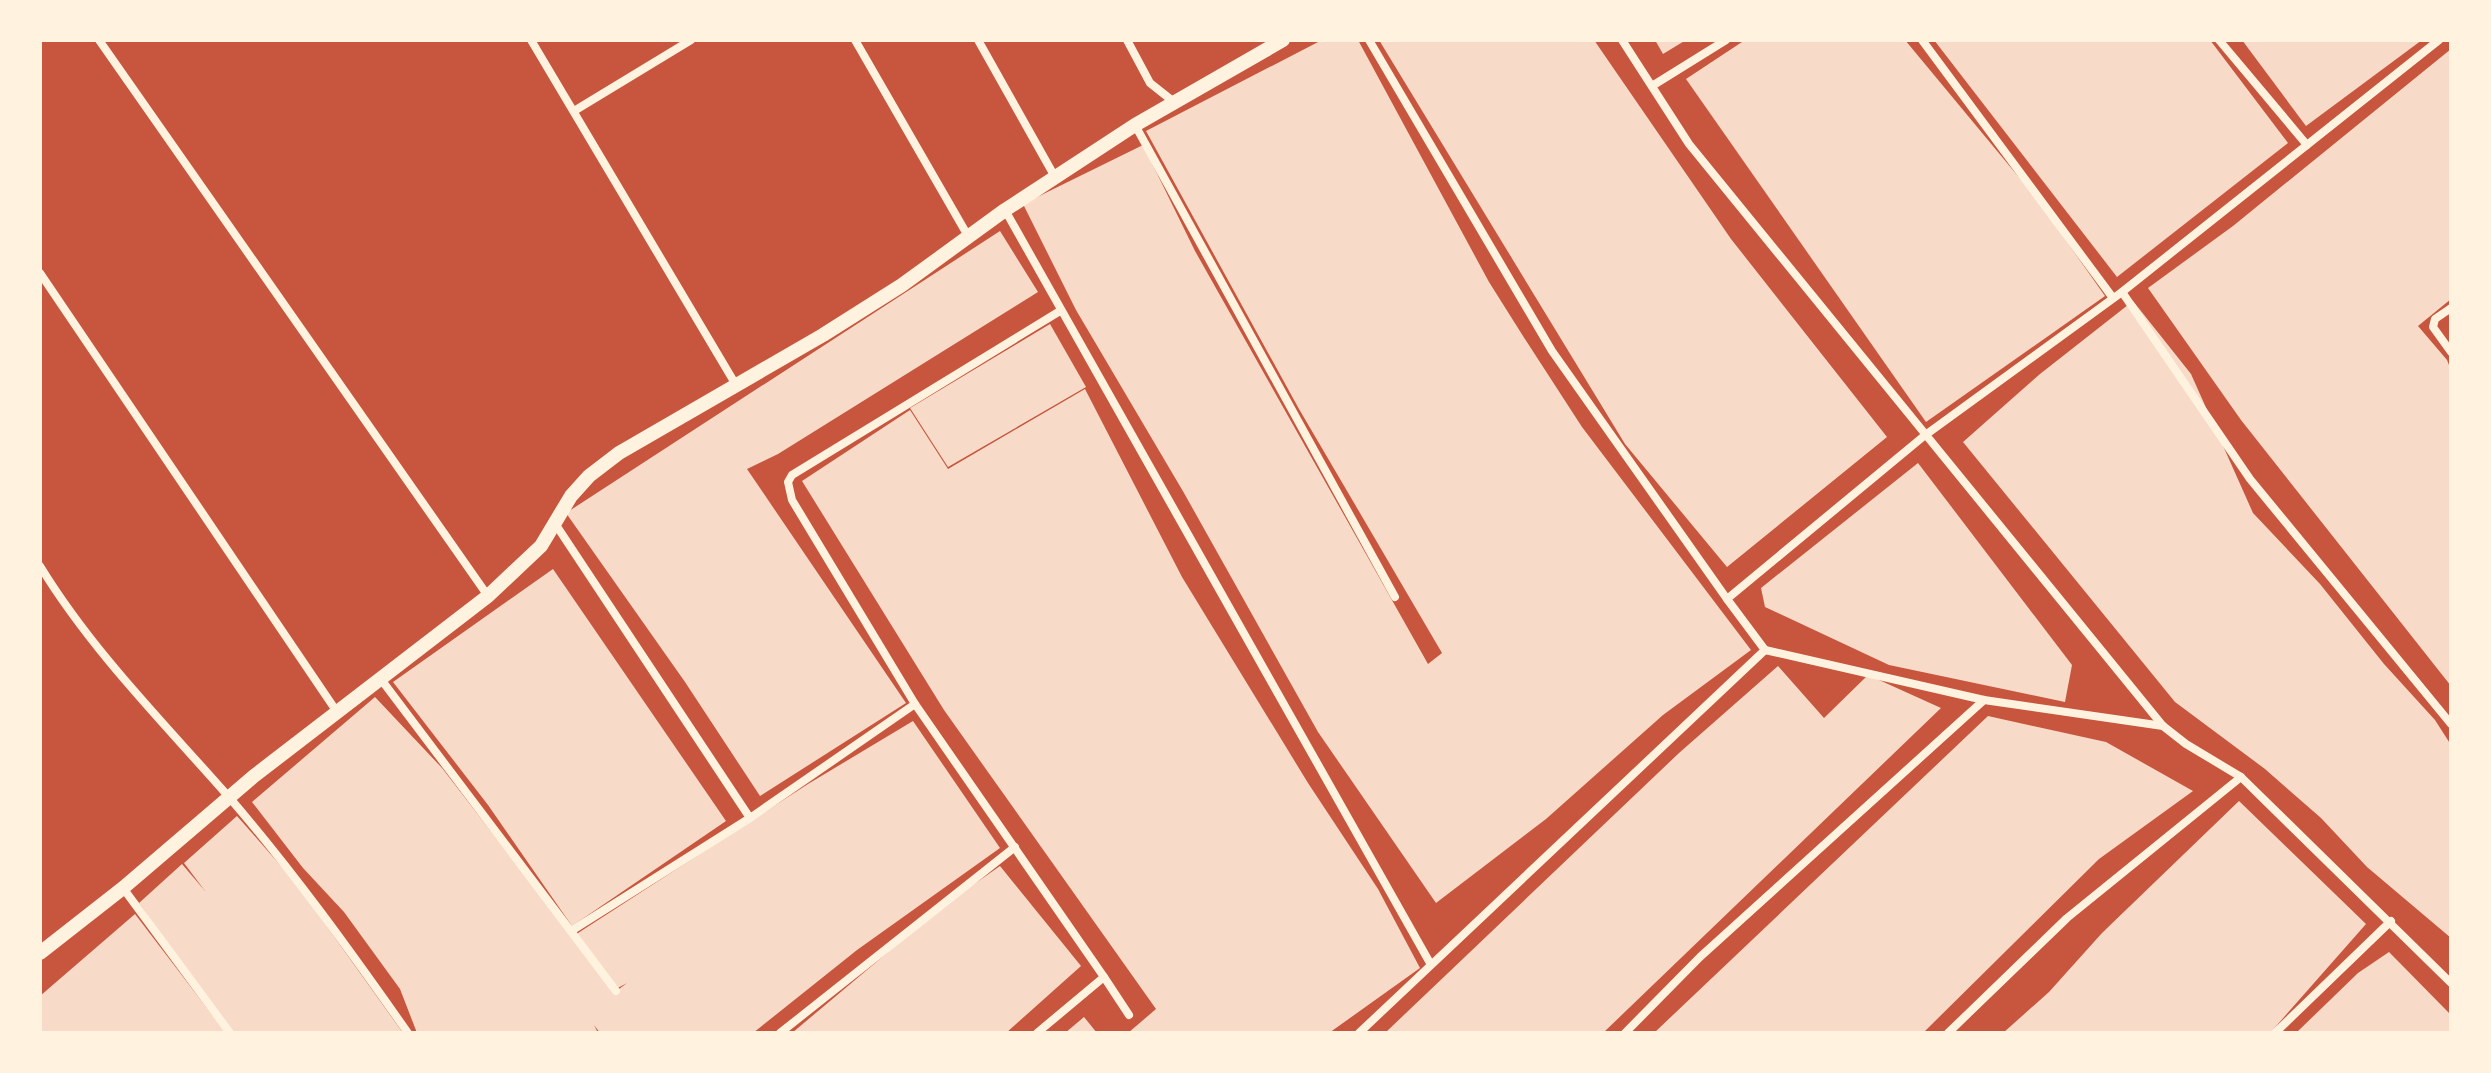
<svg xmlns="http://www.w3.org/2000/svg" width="2491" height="1073" font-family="'IBM Plex Sans',sans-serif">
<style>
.building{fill:#f7dbc8}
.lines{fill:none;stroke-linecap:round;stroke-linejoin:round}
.minor{stroke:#fff3e0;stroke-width:8}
.tertiary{stroke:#fff3e0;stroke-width:14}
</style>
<rect width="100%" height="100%" fill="#c8553d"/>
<g class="building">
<path d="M 1322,40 L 1358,40 L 1489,282 L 1523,336 L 1582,427 L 1751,650 L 1663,715 L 1546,819 L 1436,903 L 1318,732 L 1184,493 L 1076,310 L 1023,204 L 1143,145 L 1195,251 L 1428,664 L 1442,653 L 1299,409 L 1146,131 Z"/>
<path d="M 1379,40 L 1594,40 L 1731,239 L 1887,437 L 1727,567 L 1625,444 Z"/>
<path d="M 1655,40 L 1686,40 L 1663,54 Z"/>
<path d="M 1745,40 L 1905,40 L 2036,198 L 2105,296 L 1926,422 L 1686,79 Z"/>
<path d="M 1934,40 L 2210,40 L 2288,143 L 2117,277 Z"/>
<path d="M 2242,40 L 2422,40 L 2306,126 Z"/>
<path d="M 2451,49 L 2451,299 L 2418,326 L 2447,360 L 2451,370 L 2451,686 L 2241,420 L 2148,288 L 2233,226 Z"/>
<path d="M 1000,231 L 1038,292 L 778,454 L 747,469 L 906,703 L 760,796 L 685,682 L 566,513 Z"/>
<path d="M 2133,301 L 2191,374 L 2253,513 L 2320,584 L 2384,664 L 2435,720 L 2451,745 L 2451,938 L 2367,867 L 2321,818 L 2265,769 L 2175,702 L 1963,442 L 2040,374 Z"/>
<path d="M 1050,324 L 1086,387 L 948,467 L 910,408 Z"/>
<path d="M 1085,389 L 1182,577 L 1308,783 L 1378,889 L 1420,968 L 1329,1033 L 1128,1033 L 1156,1009 L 944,710 L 802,481 L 910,410 L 948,469 Z"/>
<path d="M 1918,463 L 2072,665 L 2065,702 L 1889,665 L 1765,607 L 1761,588 Z"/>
<path d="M 553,569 L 726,821 L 572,926 L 488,805 L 393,682 Z"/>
<path d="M 1778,666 L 1824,718 L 1868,675 L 1941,708 L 1603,1033 L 1385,1033 L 1679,753 Z"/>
<path d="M 375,697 L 442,768 L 615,992 L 627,983 L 616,989 L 575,935 L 808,784 L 913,721 L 1000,848 L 857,950 L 753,1033 L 600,1033 L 594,1025 L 598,1033 L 417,1033 L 400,989 L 344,912 L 303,868 L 252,802 Z"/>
<path d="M 1988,716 L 2106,742 L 2193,791 L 2099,859 L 1923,1033 L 1654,1033 Z"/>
<path d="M 2239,801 L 2366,924 L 2270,1033 L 2003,1033 L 2049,992 L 2102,933 Z"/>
<path d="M 237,816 L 295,882 L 403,1033 L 232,1033 L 139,903 L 182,864 L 205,891 L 184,863 Z"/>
<path d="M 1000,866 L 1081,966 L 1006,1033 L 792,1033 L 943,906 Z"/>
<path d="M 135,914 L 226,1033 L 40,1033 L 40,996 Z"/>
<path d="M 2389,952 L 2451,1015 L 2451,1033 L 2296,1033 L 2358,973 Z"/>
<path d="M 1084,1017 L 1097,1033 L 1065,1033 Z"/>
</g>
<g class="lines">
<g class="minor">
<path d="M 99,40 L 488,596"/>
<path d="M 531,40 L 736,385"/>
<path d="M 855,40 L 968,236"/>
<path d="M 978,40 L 1055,177"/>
<path d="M 1127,40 L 1150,83 L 1174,102"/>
<path d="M 1369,40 L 1552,351 L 1727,599"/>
<path d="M 1622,40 L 1689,144 L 2163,726 L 2186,744 L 2241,777 L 2451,983"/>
<path d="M 1922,40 L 2113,298"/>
<path d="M 2219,40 L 2307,145"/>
<path d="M 1652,86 L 1726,40"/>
<path d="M 574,111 L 691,40"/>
<path d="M 1135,125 L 1395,597"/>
<path d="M 1005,210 L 1430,963"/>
<path d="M 40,273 L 337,712"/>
<path d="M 2122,292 L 2250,479 L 2451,724"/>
<path d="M 2451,308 L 2435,319 L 2433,327 L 2451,352"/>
<path d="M 556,525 L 750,818"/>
<path d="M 40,566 C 92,651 163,722 228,796 C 293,871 351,952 408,1033"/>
<path d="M 1765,650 L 1984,700 L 2163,726"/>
<path d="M 380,678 L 616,991"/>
<path d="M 123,888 L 230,1033"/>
<path d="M 571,931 L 750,818 L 915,704"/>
<path d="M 1104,977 L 1129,1015"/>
<path d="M 780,1033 L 1015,847"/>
<path d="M 1037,1033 L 1104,977 L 915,704 L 792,500 L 788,482 L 792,475 L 1060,311"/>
<path d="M 1359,1033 L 1765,650 L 1727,599 L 1924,436 L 2122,292 L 2439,40"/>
<path d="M 1625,1033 L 1700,957 L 1984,700"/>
<path d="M 1948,1033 L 2067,918 L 2241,777"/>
<path d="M 2275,1033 L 2391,921"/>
</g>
<path class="tertiary" d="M 40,953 L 123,888 L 254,776 L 488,596 L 541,546 L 571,496 L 589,476 L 619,453 L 823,335 L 902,285 L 1005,210 L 1135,125 L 1283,40"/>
</g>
<rect width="2491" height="1073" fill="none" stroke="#fff3e0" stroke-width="84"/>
</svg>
